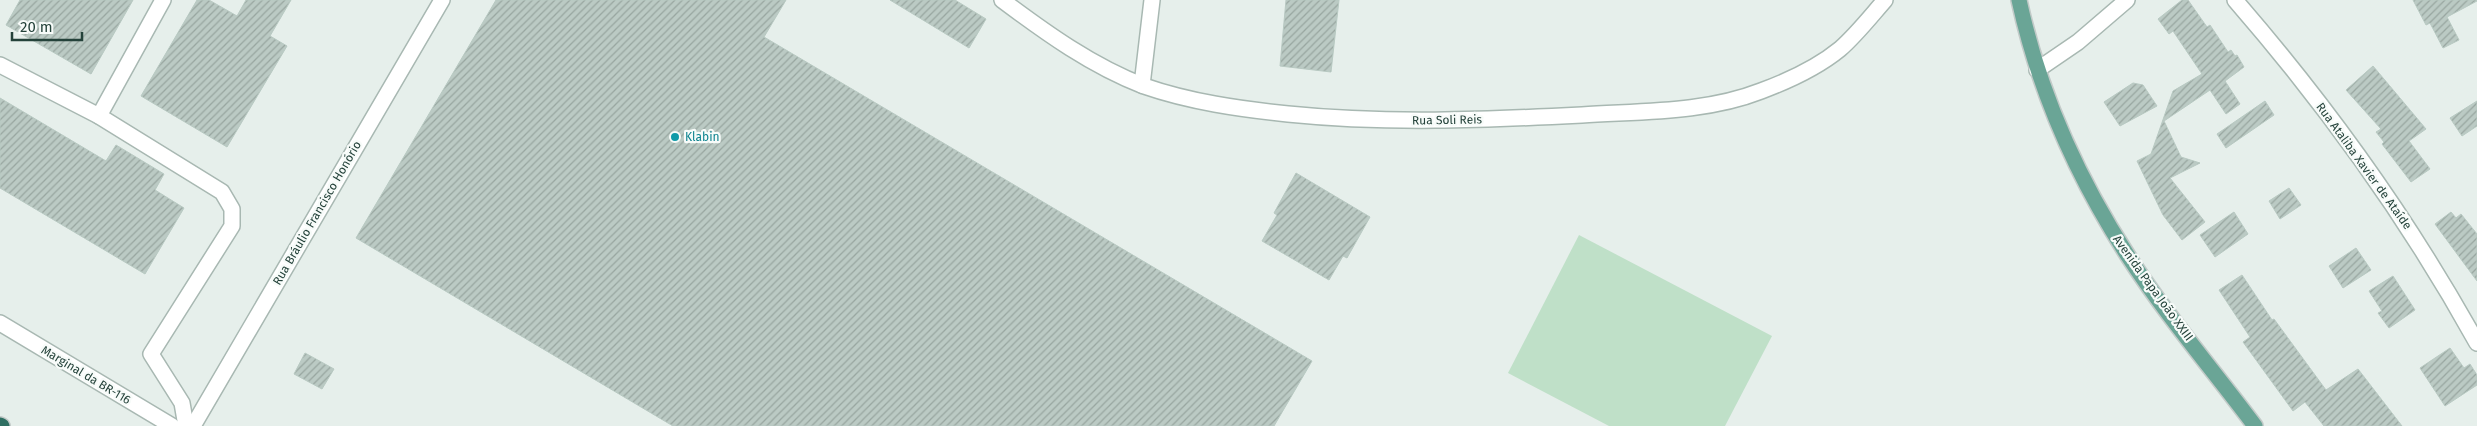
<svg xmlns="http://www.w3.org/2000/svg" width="2477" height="426" font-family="'Fira Sans',sans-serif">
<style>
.garden{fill:#bfe0c8}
.building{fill:url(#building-hatch);stroke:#b8c9c2}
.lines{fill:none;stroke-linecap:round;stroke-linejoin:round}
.minor-casing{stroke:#a8b8b2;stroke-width:18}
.major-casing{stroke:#c2cac8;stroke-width:18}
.highway-casing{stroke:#c2cac8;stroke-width:18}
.minor{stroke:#fff;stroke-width:15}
.major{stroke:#6aa596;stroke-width:15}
.highway{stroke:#2f6f62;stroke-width:15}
.culture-dot{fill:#0f9aa8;stroke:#f7fbf9;stroke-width:2}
.labels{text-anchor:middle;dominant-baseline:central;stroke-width:4.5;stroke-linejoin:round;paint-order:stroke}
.street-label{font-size:12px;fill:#24423a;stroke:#f7fbf9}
.culture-label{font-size:12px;fill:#0d838f;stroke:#f7fbf9;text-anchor:start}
</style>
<defs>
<pattern id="building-hatch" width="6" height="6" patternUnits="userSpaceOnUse" patternTransform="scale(1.25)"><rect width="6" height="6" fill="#bbcac4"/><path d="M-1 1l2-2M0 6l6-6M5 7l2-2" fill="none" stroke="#98a6a0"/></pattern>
</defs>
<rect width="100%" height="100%" fill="#e6efeb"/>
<path class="garden" d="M 1579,235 L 1772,336 L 1725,426 L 1609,426 L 1508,373 Z"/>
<g class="building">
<path d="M 20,0 L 133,0 L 91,74 L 6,25 Z"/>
<path d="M 197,0 L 209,0 L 237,16 L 246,0 L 291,0 L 270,36 L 287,46 L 227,147 L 141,96 Z"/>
<path d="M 496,0 L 786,0 L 764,37 L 1312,361 L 1274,426 L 673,426 L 356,238 Z"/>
<path d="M 890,0 L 955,0 L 986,19 L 969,48 Z"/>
<path d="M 1286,0 L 1339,0 L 1331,72 L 1280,66 Z"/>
<path d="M 2182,0 L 2188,0 L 2207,27 L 2210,25 L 2228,52 L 2231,50 L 2235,56 L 2237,55 L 2244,67 L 2225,81 L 2240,104 L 2226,114 L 2210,90 L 2164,121 L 2181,157 L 2200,163 L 2170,178 L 2205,222 L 2182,240 L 2163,215 L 2137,161 L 2151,154 L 2173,91 L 2202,74 L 2173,31 L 2169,34 L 2158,19 Z"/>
<path d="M 2413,0 L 2477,0 L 2477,1 L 2447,17 L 2459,40 L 2443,48 L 2430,23 L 2426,25 Z"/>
<path d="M 2373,66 L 2426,129 L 2409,141 L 2430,169 L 2411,182 L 2382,144 L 2384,142 L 2376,132 L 2381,129 L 2346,90 Z"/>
<path d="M 2133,83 L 2143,85 L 2157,106 L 2120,126 L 2104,102 Z"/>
<path d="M 0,98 L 106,161 L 116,145 L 164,174 L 155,190 L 184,208 L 145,274 L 0,188 Z"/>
<path d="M 2265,101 L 2274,115 L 2226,148 L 2217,134 Z"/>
<path d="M 2477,101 L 2477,126 L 2462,136 L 2450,118 Z"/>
<path d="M 1296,173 L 1370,217 L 1347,258 L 1343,256 L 1329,280 L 1262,241 L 1277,215 L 1274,213 Z"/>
<path d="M 2289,188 L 2301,205 L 2280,219 L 2269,201 Z"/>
<path d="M 2234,212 L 2248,234 L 2215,257 L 2200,235 Z"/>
<path d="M 2451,212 L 2456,218 L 2461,214 L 2477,234 L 2477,281 L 2435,224 Z"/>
<path d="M 2356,248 L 2371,270 L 2343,288 L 2329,266 Z"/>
<path d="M 2242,275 L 2272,320 L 2274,319 L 2326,390 L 2358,369 L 2402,426 L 2324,426 L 2305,402 L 2293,411 L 2243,342 L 2250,337 L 2219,290 Z"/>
<path d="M 2393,276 L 2415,310 L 2389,328 L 2378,313 L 2382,311 L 2369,291 Z"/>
<path d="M 2450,348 L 2464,368 L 2470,364 L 2477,375 L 2477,385 L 2445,406 L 2420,368 Z"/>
<path d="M 305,353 L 334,369 L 322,389 L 294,374 Z"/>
</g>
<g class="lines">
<g class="minor-casing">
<g id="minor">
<path d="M 1002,0 C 1046,33 1092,66 1144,86 C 1190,102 1240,109 1288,114 C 1386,124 1484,120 1582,115 C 1641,111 1705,113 1761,91 C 1788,81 1818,67 1840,49 C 1857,34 1871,16 1885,0"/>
<path d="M 2235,0 C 2327,106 2409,220 2477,343"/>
<path d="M 0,65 L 99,116 L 222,192 L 232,209 L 232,226 L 151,354 L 182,403 L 186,426"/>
<path d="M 2037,70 L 2078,42 L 2127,0"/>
<path d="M 1142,85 L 1152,0"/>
<path d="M 99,116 L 163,0"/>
<path d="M 0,323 L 172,426"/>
<path d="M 193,426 L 442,0"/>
</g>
</g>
<g class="major-casing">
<path id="major" d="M 2019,0 C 2039,92 2077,177 2128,256 C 2166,315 2213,370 2255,426"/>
</g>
<g class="highway-casing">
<path id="highway" d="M 0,425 L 2,426"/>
</g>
<use href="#minor" class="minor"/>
<use href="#major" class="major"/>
<use href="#highway" class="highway"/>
</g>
<circle class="culture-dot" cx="675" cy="137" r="5"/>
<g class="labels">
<g class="street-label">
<text transform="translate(1447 120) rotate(-1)">Rua Soli Reis</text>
<text transform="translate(2364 166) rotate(54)">Rua Ataliba Xavier de Ataíde</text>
<text transform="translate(317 213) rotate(-60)">Rua Bráulio Francisco Honório</text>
<text transform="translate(2153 288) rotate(54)">Avenida Papa João XXIII</text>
<text transform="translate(86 375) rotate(31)">Marginal da BR-116</text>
</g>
<g class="culture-label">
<text x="685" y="137">Klabin</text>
</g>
</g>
<path d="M12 32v8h70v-8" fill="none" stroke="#24423a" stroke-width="2.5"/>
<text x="20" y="32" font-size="15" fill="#24423a" stroke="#f7fbf9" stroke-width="4" paint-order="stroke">20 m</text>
</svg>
